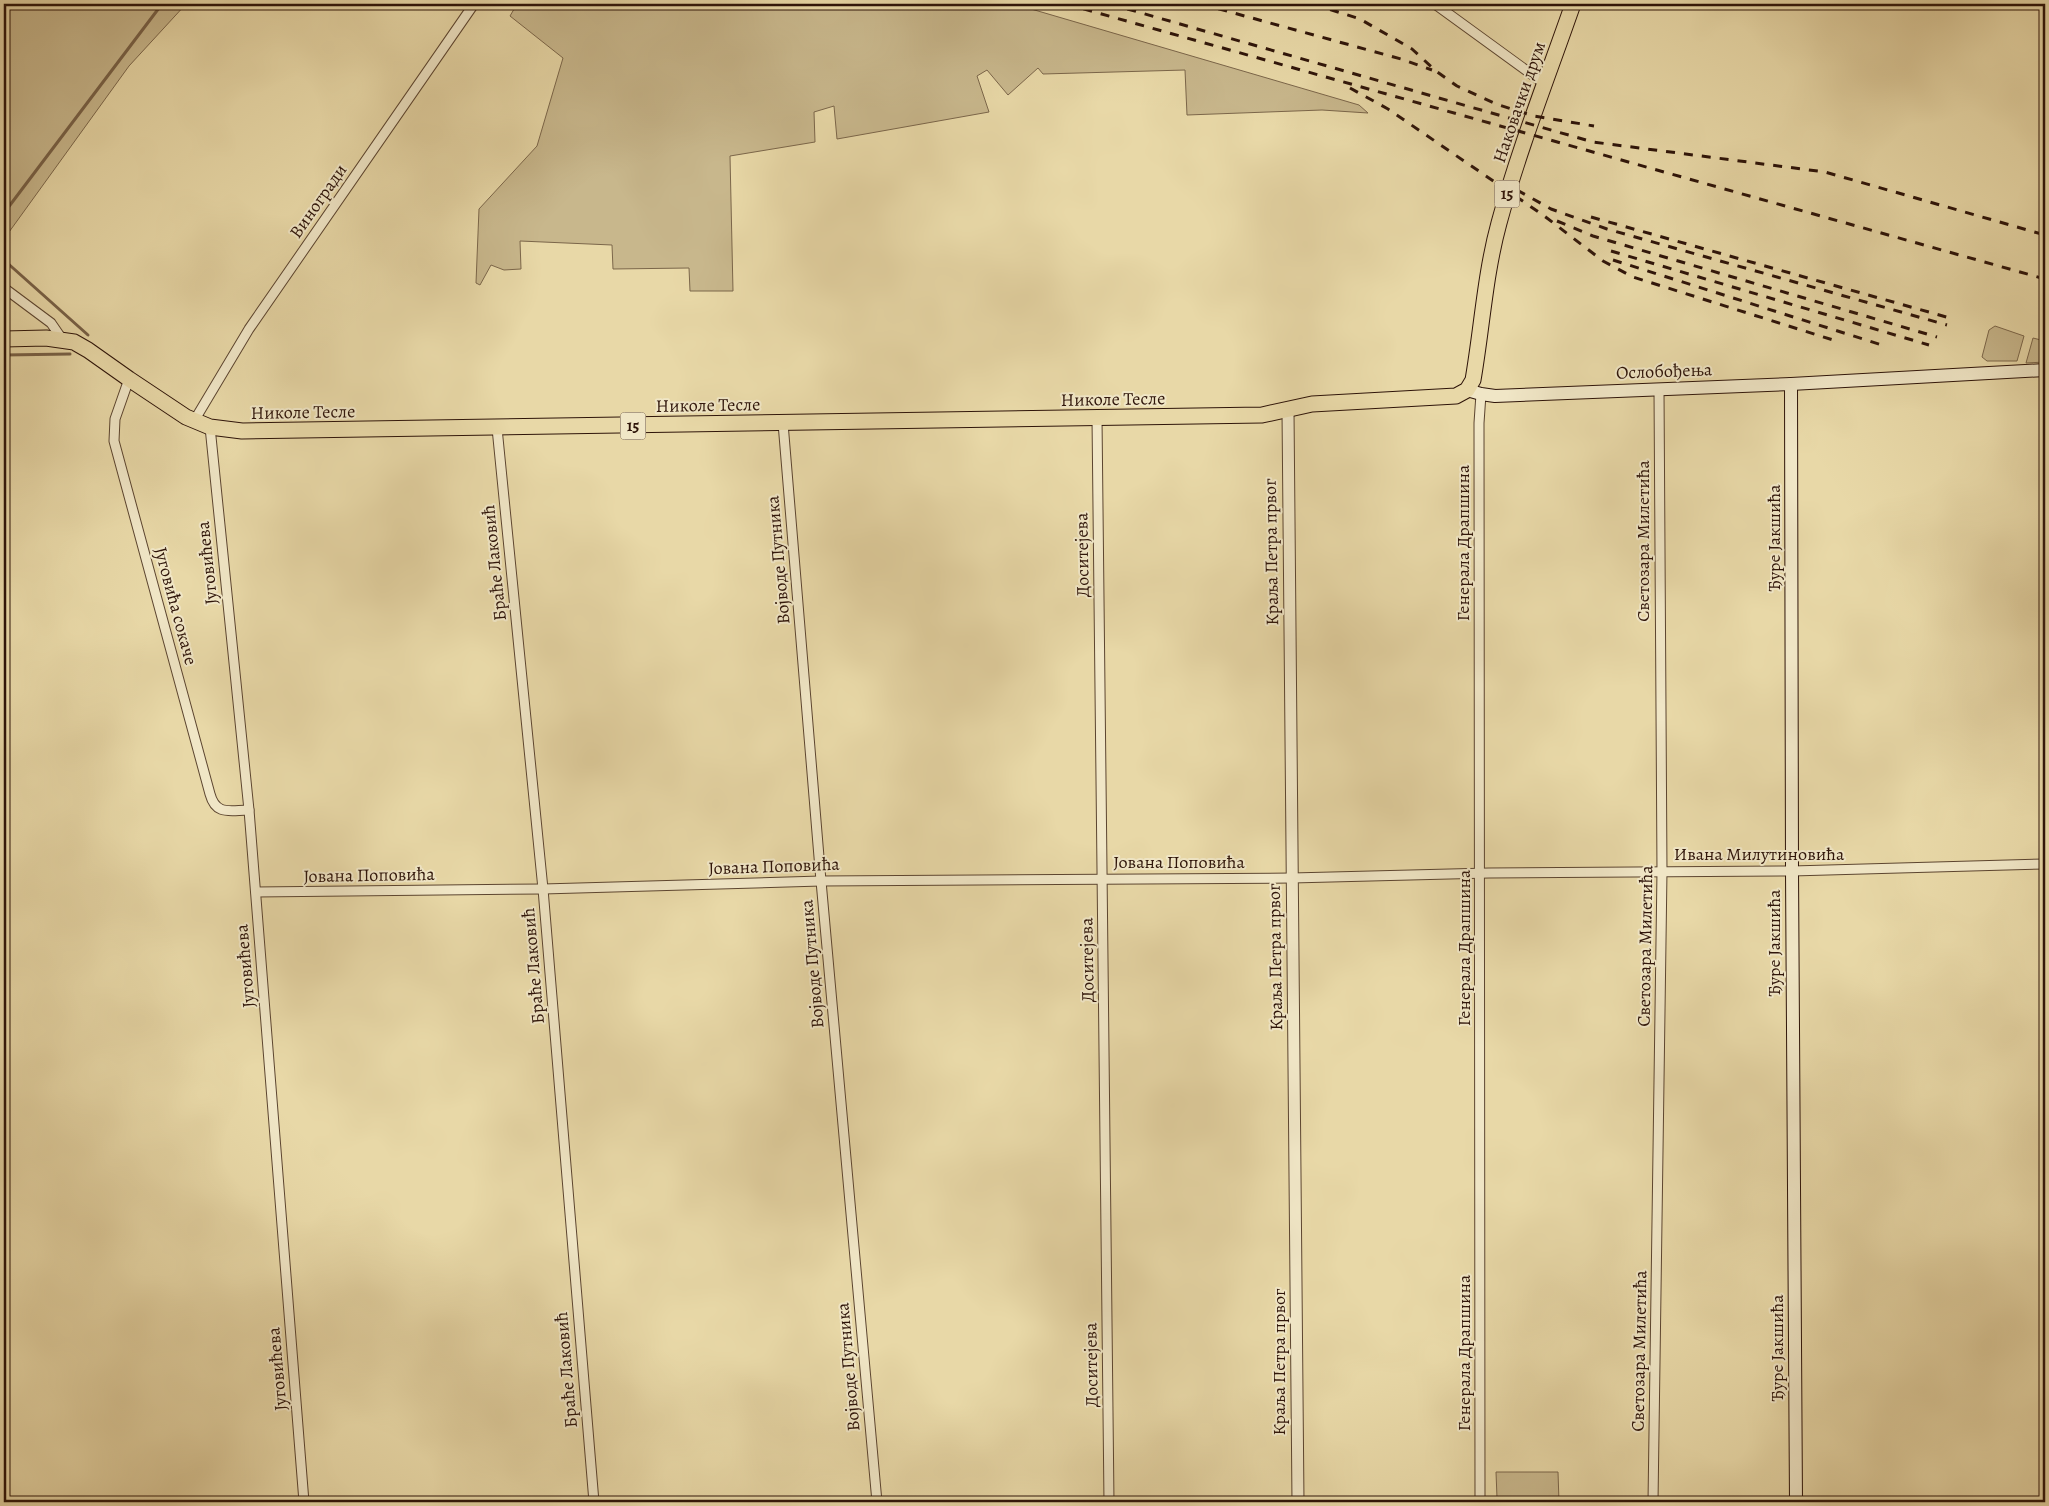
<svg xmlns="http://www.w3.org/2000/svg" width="2049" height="1506" font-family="Alegreya,serif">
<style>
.green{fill:#c8b78c;stroke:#7b664a}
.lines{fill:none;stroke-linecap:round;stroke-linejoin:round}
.stream{stroke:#786147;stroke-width:3}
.minor-casing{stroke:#5c4530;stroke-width:11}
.tertiary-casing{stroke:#5c4530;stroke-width:13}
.secondary-casing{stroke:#2e1409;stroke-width:14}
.primary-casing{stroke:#2e1409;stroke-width:17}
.minor{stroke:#f0e6c6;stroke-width:9}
.tertiary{stroke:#f0e6c6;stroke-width:11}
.secondary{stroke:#f0e6c6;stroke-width:12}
.primary{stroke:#e8d8a7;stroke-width:15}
.rail{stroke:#2e1409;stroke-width:3;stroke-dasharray:9 9;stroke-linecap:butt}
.labels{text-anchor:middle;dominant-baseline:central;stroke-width:4;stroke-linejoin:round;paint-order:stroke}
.shield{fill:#f0e6c6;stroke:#685342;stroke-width:1}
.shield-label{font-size:16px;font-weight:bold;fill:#2e1409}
.street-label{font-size:18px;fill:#2e1409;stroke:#f0e6c6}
</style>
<rect width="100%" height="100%" fill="#e8d8a7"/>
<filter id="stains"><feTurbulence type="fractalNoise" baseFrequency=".004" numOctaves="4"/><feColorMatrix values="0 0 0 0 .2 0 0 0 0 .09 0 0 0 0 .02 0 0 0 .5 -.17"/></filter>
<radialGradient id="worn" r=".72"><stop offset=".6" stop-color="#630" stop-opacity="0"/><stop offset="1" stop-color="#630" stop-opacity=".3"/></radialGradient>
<g class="green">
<path d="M 4,4 L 186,4 L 129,66 L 4,239 Z"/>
<path d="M 517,4 L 1014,4 L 1359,105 L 1368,113 L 1322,110 L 1187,115 L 1185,70 L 1043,74 L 1038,68 L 1008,95 L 987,70 L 977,76 L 989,112 L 837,139 L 834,106 L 814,112 L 815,142 L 730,156 L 733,291 L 690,291 L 689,268 L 613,269 L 612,245 L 520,241 L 521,269 L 504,270 L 491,265 L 480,285 L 476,283 L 479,209 L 537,146 L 563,58 L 510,16 Z"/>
<path d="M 1995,326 L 2024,336 L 2017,361 L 1987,361 L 1982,357 L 1989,330 Z"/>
<path d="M 2033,338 L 2045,341 L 2045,362 L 2026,363 Z"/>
<path d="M 1496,1472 L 1558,1472 L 1559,1502 L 1535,1502 L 1535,1498 L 1497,1498 Z"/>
</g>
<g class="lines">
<g class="stream">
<path d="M 4,213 L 162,4"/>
<path d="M 4,260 L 88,335"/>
<path d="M 4,355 L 70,354"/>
</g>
<g class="minor-casing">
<g id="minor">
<path d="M 1435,4 L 1545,84"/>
<path d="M 4,288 L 51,323 L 62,339"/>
<path d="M 129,379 L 115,419 L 114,441 L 210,794 C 216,816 230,810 249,810"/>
<path d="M 1097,418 L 1109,1502"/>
<path d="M 194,421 L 249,329 L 474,4"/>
<path d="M 783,423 L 821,881 L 877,1502"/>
<path d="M 210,427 L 249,810 L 304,1502"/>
<path d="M 497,428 L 543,889 L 594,1502"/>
<path d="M 256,892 L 543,889 L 821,881 L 1292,878 L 1489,873 L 1792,871 L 2045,864"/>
<path d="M 1480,1502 L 1479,423 L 1481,394"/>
<path d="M 1653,1502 L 1662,871 L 1659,390"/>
</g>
</g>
<g class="tertiary-casing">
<path id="tertiary" d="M 1288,411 L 1298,1502"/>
</g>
<g class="secondary-casing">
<g id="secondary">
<path d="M 1791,384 L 1792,871 L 1796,1502"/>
<path d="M 1467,390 L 1481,394 L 1495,396 L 1791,384 L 2045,370"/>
</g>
</g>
<g class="primary-casing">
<path id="primary" d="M 4,339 L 46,338 L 74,342 L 88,350 L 129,379 L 186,417 L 210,427 L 242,431 L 1262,415 L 1312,404 L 1456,396 L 1467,390 L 1473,380 C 1482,328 1485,274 1499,223 C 1519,149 1548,76 1573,4"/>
</g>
<use href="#minor" class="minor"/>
<use href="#tertiary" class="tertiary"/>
<use href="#secondary" class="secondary"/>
<use href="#primary" class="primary"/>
<g class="rail">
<path d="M 1066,4 L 2045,279"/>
<path d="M 1110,4 L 1593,142 L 1825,172 L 2045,235"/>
<path d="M 1201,4 L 1401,59 L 1432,70"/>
<path d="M 1313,4 L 1360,19 L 1412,49 L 1436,71 L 1457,86 L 1496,104 L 1534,116 L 1594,126"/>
<path d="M 1350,88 L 1388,109 L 1543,215 L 1603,261 L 1633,277 L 1833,340"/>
<path d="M 1517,190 L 1551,209 L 1607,229 L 1947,325"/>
<path d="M 1591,217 L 1950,318"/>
<path d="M 1557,221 L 1593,236 L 1937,337"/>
<path d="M 1611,251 L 1929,345"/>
<path d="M 1613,260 L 1882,345"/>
</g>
</g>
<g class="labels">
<g class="shield">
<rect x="1494.5" y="180.5" width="25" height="27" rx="4"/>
<rect x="620.5" y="412.5" width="25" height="27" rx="4"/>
</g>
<g class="shield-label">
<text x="1507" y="194">15</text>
<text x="633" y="426">15</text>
</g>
<g class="street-label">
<text transform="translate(1519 102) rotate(-71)">Наковачки друм</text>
<text transform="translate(318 201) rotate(-55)">Виногради</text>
<text transform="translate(1664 371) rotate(-2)">Ослобођења</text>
<text transform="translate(1113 399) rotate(-1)">Николе Тесле</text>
<text transform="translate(708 405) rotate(-1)">Николе Тесле</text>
<text transform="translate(303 412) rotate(-1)">Николе Тесле</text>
<text transform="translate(1774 538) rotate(-90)">Ђуре Јакшића</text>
<text transform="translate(1643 541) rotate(-90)">Светозара Милетића</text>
<text transform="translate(1463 543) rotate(-90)">Генерала Драпшина</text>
<text transform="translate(1271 552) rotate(-91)">Краља Петра првог</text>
<text transform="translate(1082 555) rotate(-91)">Доситејева</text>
<text transform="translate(778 560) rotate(-95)">Војводе Путника</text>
<text transform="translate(207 563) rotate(-96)">Југовићева</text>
<text transform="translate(494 563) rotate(-96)">Браће Лаковић</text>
<text transform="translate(176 606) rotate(75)">Југовића сокаче</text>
<text x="1759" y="854">Ивана Милутиновића</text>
<text x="1179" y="862">Јована Поповића</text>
<text transform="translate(774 866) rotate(-2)">Јована Поповића</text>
<text transform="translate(369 875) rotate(-1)">Јована Поповића</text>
<text transform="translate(1774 943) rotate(-90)">Ђуре Јакшића</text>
<text transform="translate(1645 946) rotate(-89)">Светозара Милетића</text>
<text transform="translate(1464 948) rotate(-90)">Генерала Драпшина</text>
<text transform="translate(1275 957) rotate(-91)">Краља Петра првог</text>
<text transform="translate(1087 960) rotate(-91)">Доситејева</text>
<text transform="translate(812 964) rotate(-95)">Војводе Путника</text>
<text transform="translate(245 966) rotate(-95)">Југовићева</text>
<text transform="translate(533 966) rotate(-95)">Браће Лаковић</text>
<text transform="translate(1777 1348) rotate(-90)">Ђуре Јакшића</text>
<text transform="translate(1639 1351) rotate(-89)">Светозара Милетића</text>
<text transform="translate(1464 1353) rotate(-90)">Генерала Драпшина</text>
<text transform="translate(1279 1362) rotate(-90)">Краља Петра првог</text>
<text transform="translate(1091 1365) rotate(-91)">Доситејева</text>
<text transform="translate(848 1367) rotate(-95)">Војводе Путника</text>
<text transform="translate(277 1369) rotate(-95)">Југовићева</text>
<text transform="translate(566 1370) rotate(-95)">Браће Лаковић</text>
</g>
</g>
<rect width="2049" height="1506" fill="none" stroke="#e8d8a7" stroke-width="20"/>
<rect x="5" y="5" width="2039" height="1496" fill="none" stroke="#2e1409" stroke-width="2.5"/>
<rect x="10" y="10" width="2029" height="1486" fill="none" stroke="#2e1409"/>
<rect width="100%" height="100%" filter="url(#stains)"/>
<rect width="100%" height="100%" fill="url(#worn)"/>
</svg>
